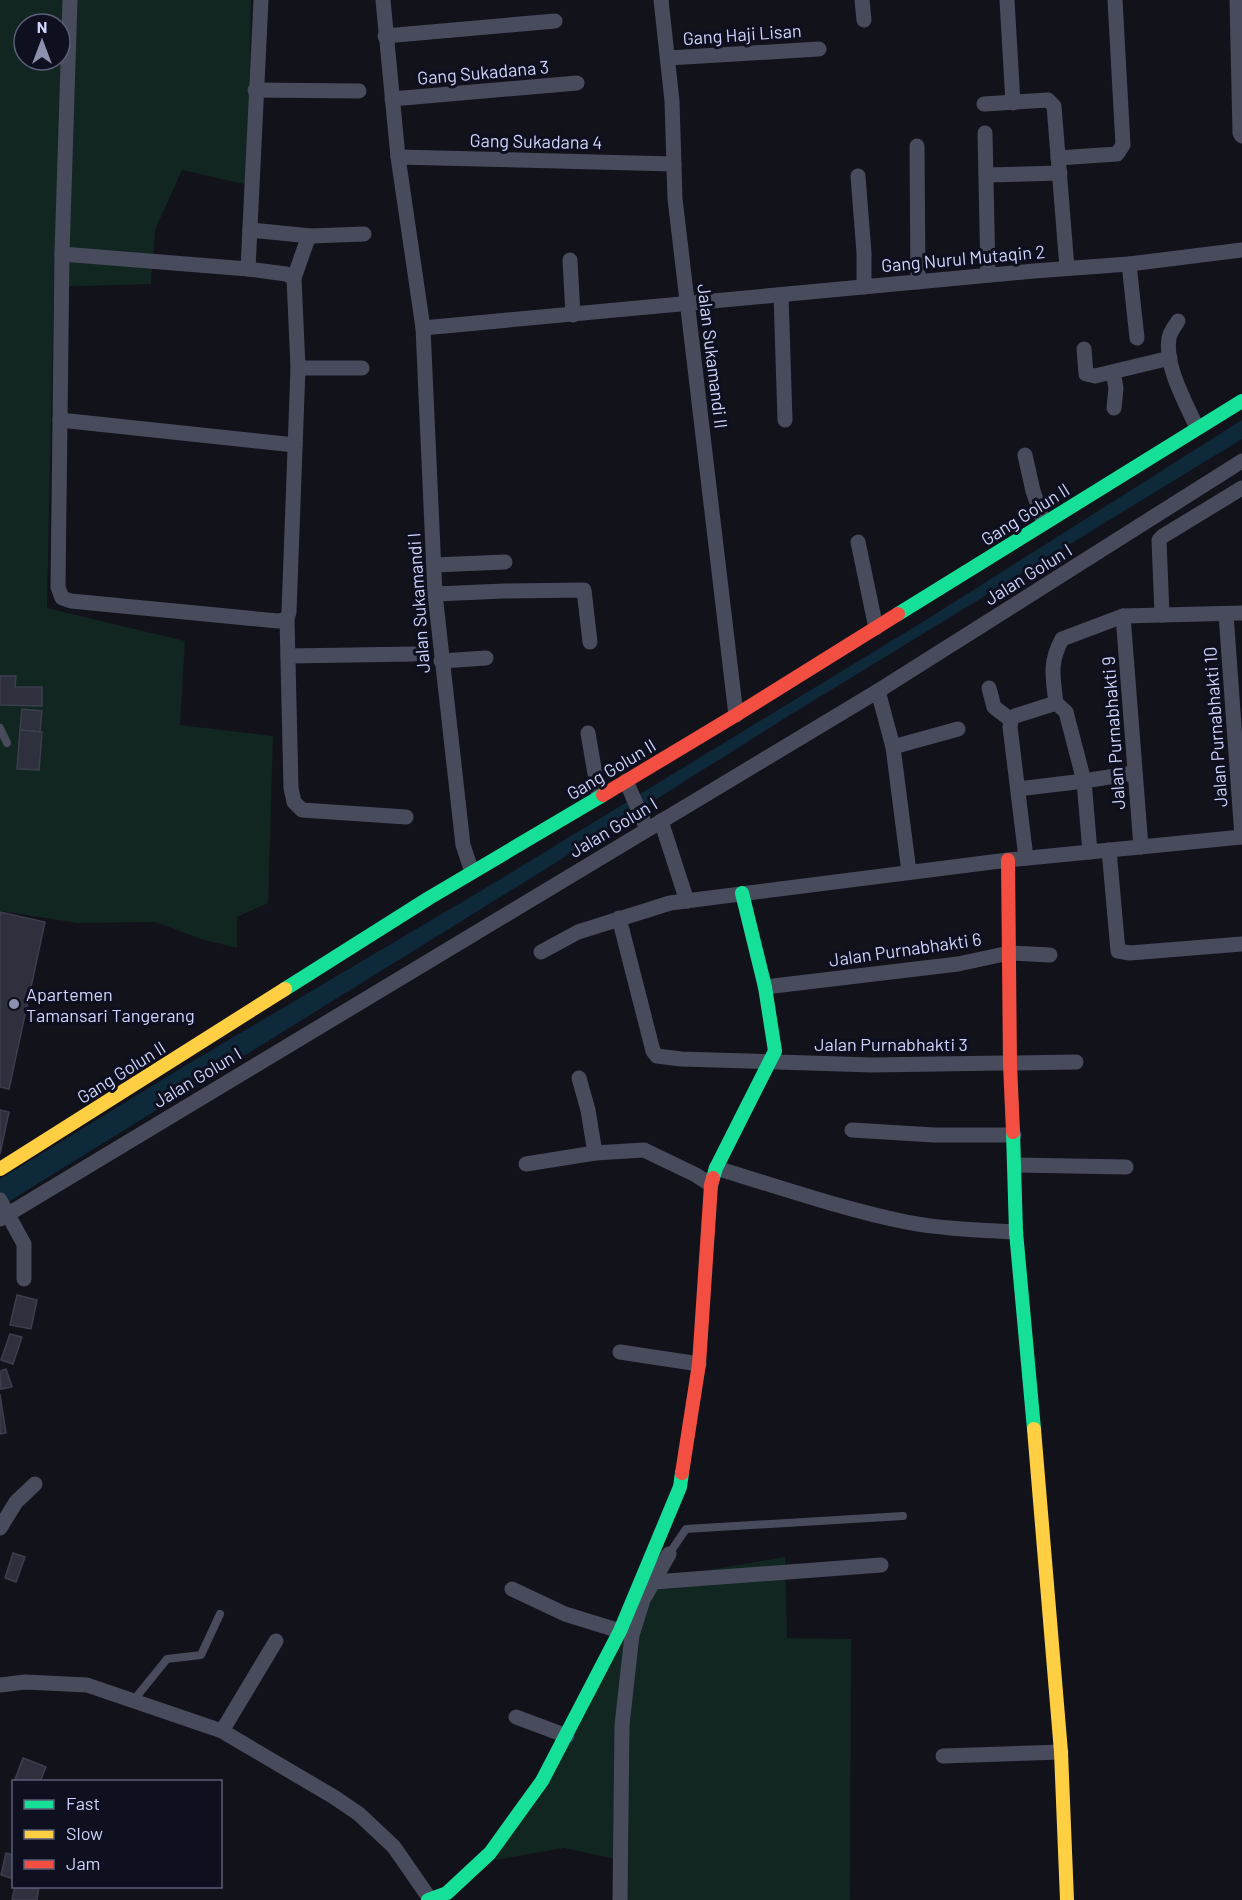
<svg xmlns="http://www.w3.org/2000/svg" width="1242" height="1900" font-family="Barlow,sans-serif">
<style>
.green{fill:#112521;fill-rule:evenodd}
.water{fill:#0e293a}
.building{fill:#2f303d;stroke:#3c3e4e;stroke-width:1.5}
.lines{fill:none;stroke-linecap:round;stroke-linejoin:round}
.lane{stroke:#474b5c;stroke-width:8}
.street{stroke:#474b5c;stroke-width:15}
.fast{stroke:#16e098;stroke-width:14}
.slow{stroke:#ffcf43;stroke-width:14}
.jam{stroke:#f24e42;stroke-width:14}
.poi-dot{fill:#8d91ad;stroke:#0e0f1f;stroke-width:2}
.labels{text-anchor:middle;dominant-baseline:central;stroke-width:6;stroke-linejoin:round;paint-order:stroke}
.street-label{font-size:18px;fill:#cfd5fc;stroke:#0e0f1f}
.poi-label{font-size:18px;fill:#cfd5fc;stroke:#0e0f1f;text-anchor:start}
</style>
<rect width="100%" height="100%" fill="#12121b"/>
<g class="green">
<path d="M 0,0 L 251,0 L 248,185 L 182,170 L 155,230 L 151,284 L 54,287 L 47,608 L 185,641 L 180,725 L 273,736 L 268,903 L 237,917 L 237,948 L 201,939 L 155,922 L 78,923 L 0,911 ZM 24,24 L 60,24 L 60,60 L 24,60 Z"/>
<path d="M 785,1557 L 787,1638 L 851,1639 L 850,1900 L 627,1900 L 624,1861 L 564,1848 L 495,1860 L 640,1582 Z"/>
</g>
<path class="water" d="M 1242,420 L 1242,439 L 790,715 L 544,870 L 0,1207 L 0,1179 L 183,1067 L 484,889 L 929,618 Z"/>
<g class="building">
<path d="M 0,676 L 16,676 L 15,687 L 42,687 L 42,706 L 0,705 Z"/>
<path d="M 22,709 L 42,711 L 40,732 L 20,730 Z"/>
<path d="M 20,730 L 42,732 L 39,770 L 17,769 Z"/>
<path d="M 0,912 L 45,922 L 9,1089 L 0,1087 Z"/>
<path d="M 0,1110 L 9,1112 L 0,1154 Z"/>
<path d="M 17,1295 L 37,1300 L 31,1329 L 10,1325 Z"/>
<path d="M 10,1334 L 22,1337 L 13,1364 L 1,1360 Z"/>
<path d="M 6,1369 L 12,1387 L 1,1389 L 0,1371 Z"/>
<path d="M 0,1394 L 6,1433 L 0,1434 Z"/>
<path d="M 13,1553 L 25,1557 L 16,1582 L 5,1578 Z"/>
<path d="M 23,1758 L 46,1767 L 40,1782 L 14,1782 Z"/>
<path d="M 6,1853 L 14,1855 L 14,1879 L 1,1875 Z"/>
<path d="M 15,1886 L 39,1886 L 37,1900 L 12,1900 Z"/>
</g>
<g class="lines">
<g class="lane">
<path d="M 0,728 L 7,743"/>
<path d="M 669,1554 L 686,1529 L 903,1516"/>
<path d="M 133,1701 L 167,1659 L 201,1655 L 220,1614"/>
</g>
<g class="street">
<path d="M 70,0 L 62,254 L 58,587 L 62,598 L 71,601 L 278,621 L 287,619"/>
<path d="M 383,0 L 398,157 L 423,328 L 435,594 L 463,845 L 472,872"/>
<path d="M 661,0 L 672,101 L 675,199 L 736,715"/>
<path d="M 862,0 L 864,20"/>
<path d="M 1007,0 L 1013,103"/>
<path d="M 1237,0 L 1240,133 L 1242,136"/>
<path d="M 385,36 L 555,21"/>
<path d="M 668,58 L 819,49"/>
<path d="M 255,90 L 359,91"/>
<path d="M 392,99 L 577,83"/>
<path d="M 984,104 L 1048,100 L 1054,106 L 1067,268"/>
<path d="M 985,133 L 988,275"/>
<path d="M 917,146 L 918,282"/>
<path d="M 398,157 L 674,164"/>
<path d="M 1058,158 L 1117,154 L 1123,145 L 1115,0"/>
<path d="M 987,175 L 1060,173"/>
<path d="M 858,176 L 864,253 L 864,287"/>
<path d="M 250,230 L 311,236 L 364,234"/>
<path d="M 311,236 L 307,241 L 294,278 L 298,368 L 289,612 L 287,619 L 291,788 L 294,802 L 302,810 L 406,817"/>
<path d="M 62,254 L 248,269 L 286,274 L 294,278"/>
<path d="M 570,260 L 573,315"/>
<path d="M 1129,264 L 1137,338"/>
<path d="M 248,269 L 261,0"/>
<path d="M 781,295 L 785,420"/>
<path d="M 1178,321 C 1175,326 1170,332 1169,338 C 1164,365 1186,403 1197,428"/>
<path d="M 423,328 L 1034,271 L 1129,264 L 1242,250"/>
<path d="M 1084,349 L 1086,374 L 1095,376 L 1170,358"/>
<path d="M 298,368 L 362,368"/>
<path d="M 1113,372 L 1116,388 L 1114,408"/>
<path d="M 60,420 L 295,445"/>
<path d="M 1025,455 L 1033,491 L 1044,523"/>
<path d="M 858,542 L 876,628"/>
<path d="M 434,565 L 505,562"/>
<path d="M 435,594 L 504,591 L 584,590 L 590,642"/>
<path d="M 1226,614 L 1242,837"/>
<path d="M 1162,615 L 1159,540 L 1163,536 L 1242,488"/>
<path d="M 1123,616 L 1141,847"/>
<path d="M 288,656 L 414,654"/>
<path d="M 441,661 L 486,658"/>
<path d="M 989,688 L 994,707 L 1011,720"/>
<path d="M 878,691 L 893,747 L 909,872"/>
<path d="M 588,733 L 599,797"/>
<path d="M 893,747 L 958,729"/>
<path d="M 626,781 L 647,829"/>
<path d="M 1018,789 L 1084,781 L 1134,773"/>
<path d="M 661,821 L 687,901"/>
<path d="M 1109,850 L 1118,951 L 1130,953 L 1242,944"/>
<path d="M 1090,852 L 1084,781 L 1066,712 L 1056,703 C 1053,677 1049,663 1062,639 L 1123,616 L 1242,613"/>
<path d="M 1026,858 L 1010,727 L 1011,720 L 1015,716 L 1056,703"/>
<path d="M 619,918 L 653,1051 L 657,1056 L 681,1059 L 872,1065 L 1076,1062"/>
<path d="M 541,952 L 578,932 L 670,903 L 1008,860 L 1242,837"/>
<path d="M 765,987 L 958,964 L 1009,953 L 1050,955"/>
<path d="M 579,1078 L 588,1110 L 595,1153"/>
<path d="M 852,1130 L 934,1135 L 1014,1135"/>
<path d="M 526,1164 L 595,1153 L 644,1150 L 696,1175 L 711,1185"/>
<path d="M 1015,1165 L 1126,1167"/>
<path d="M 716,1168 C 779,1187 842,1209 906,1222 C 942,1229 979,1230 1016,1232"/>
<path d="M 0,1200 L 24,1244 L 24,1279"/>
<path d="M 0,1219 L 878,691 L 1242,461"/>
<path d="M 620,1352 L 699,1364"/>
<path d="M 0,1528 L 16,1502 L 35,1484"/>
<path d="M 654,1582 L 881,1565"/>
<path d="M 512,1589 L 565,1614 L 620,1631"/>
<path d="M 0,1685 L 25,1682 L 87,1685 L 222,1731 L 334,1797 L 359,1814 L 394,1847 L 430,1899"/>
<path d="M 516,1717 L 567,1736"/>
<path d="M 222,1731 L 276,1641"/>
<path d="M 943,1756 L 1061,1752"/>
<path d="M 620,1900 L 622,1725 L 632,1635 L 643,1600 L 669,1554"/>
</g>
<g class="fast">
<path d="M 898,614 L 1242,401"/>
<path d="M 285,989 L 429,898 L 603,795"/>
<path d="M 1013,1132 L 1016,1232 L 1034,1429"/>
<path d="M 713,1178 L 716,1168 L 775,1051 L 765,987 L 742,893"/>
<path d="M 428,1900 L 447,1893 L 490,1853 L 542,1781 L 620,1631 L 680,1487 L 682,1473"/>
</g>
<g class="slow">
<path d="M 0,1169 L 285,989"/>
<path d="M 1034,1429 L 1061,1752 L 1067,1900"/>
</g>
<g class="jam">
<path d="M 603,795 L 736,715 L 898,614"/>
<path d="M 1008,860 L 1010,1064 L 1013,1132"/>
<path d="M 682,1473 L 699,1364 L 711,1185 L 713,1178"/>
</g>
</g>
<circle class="poi-dot" cx="14" cy="1004" r="6"/>
<g class="labels">
<g class="street-label">
<text transform="translate(742 34) rotate(-4)">Gang Haji Lisan</text>
<text transform="translate(483 72) rotate(-5)">Gang Sukadana 3</text>
<text transform="translate(536 141) rotate(1)">Gang Sukadana 4</text>
<text transform="translate(963 258) rotate(-5)">Gang Nurul Mutaqin 2</text>
<text transform="translate(713 356) rotate(83)">Jalan Sukamandi II</text>
<text transform="translate(1025 514) rotate(-32)">Gang Golun II</text>
<text transform="translate(1028 574) rotate(-32)">Jalan Golun I</text>
<text transform="translate(418 603) rotate(-94)">Jalan Sukamandi I</text>
<text transform="translate(1215 727) rotate(-94)">Jalan Purnabhakti 10</text>
<text transform="translate(1113 733) rotate(-94)">Jalan Purnabhakti 9</text>
<text transform="translate(611 769) rotate(-31)">Gang Golun II</text>
<text transform="translate(613 827) rotate(-31)">Jalan Golun I</text>
<text transform="translate(905 949) rotate(-8)">Jalan Purnabhakti 6</text>
<text x="891" y="1044">Jalan Purnabhakti 3</text>
<text transform="translate(121 1072) rotate(-32)">Gang Golun II</text>
<text transform="translate(197 1077) rotate(-31)">Jalan Golun I</text>
</g>
<g class="poi-label">
<text x="26" y="994">Apartemen<tspan x="26" dy="21">Tamansari Tangerang</tspan></text>
</g>
</g>
<rect x="12" y="1780" width="210" height="108" fill="#0e0f1f" stroke="#5b5e77" stroke-width="1.5"/>
<rect x="24" y="1800" width="30" height="9" fill="#16e098" stroke="#5b5e77" stroke-width="1.5"/>
<text x="66" y="1810" font-size="18" fill="#cfd5fc">Fast</text>
<rect x="24" y="1830" width="30" height="9" fill="#ffcf43" stroke="#5b5e77" stroke-width="1.5"/>
<text x="66" y="1840" font-size="18" fill="#cfd5fc">Slow</text>
<rect x="24" y="1860" width="30" height="9" fill="#f24e42" stroke="#5b5e77" stroke-width="1.5"/>
<text x="66" y="1870" font-size="18" fill="#cfd5fc">Jam</text>
<g transform="translate(42 42)"><circle r="28" fill="#0e0f1f" stroke="#5b5e77" stroke-width="1.5"/>
<path d="M0-4.5L10 22L0 15L-10 22Z" fill="#8d91ad"/>
<text y="-9" font-size="16" font-weight="bold" text-anchor="middle" fill="#cfd5fc">N</text>
</g>
</svg>
